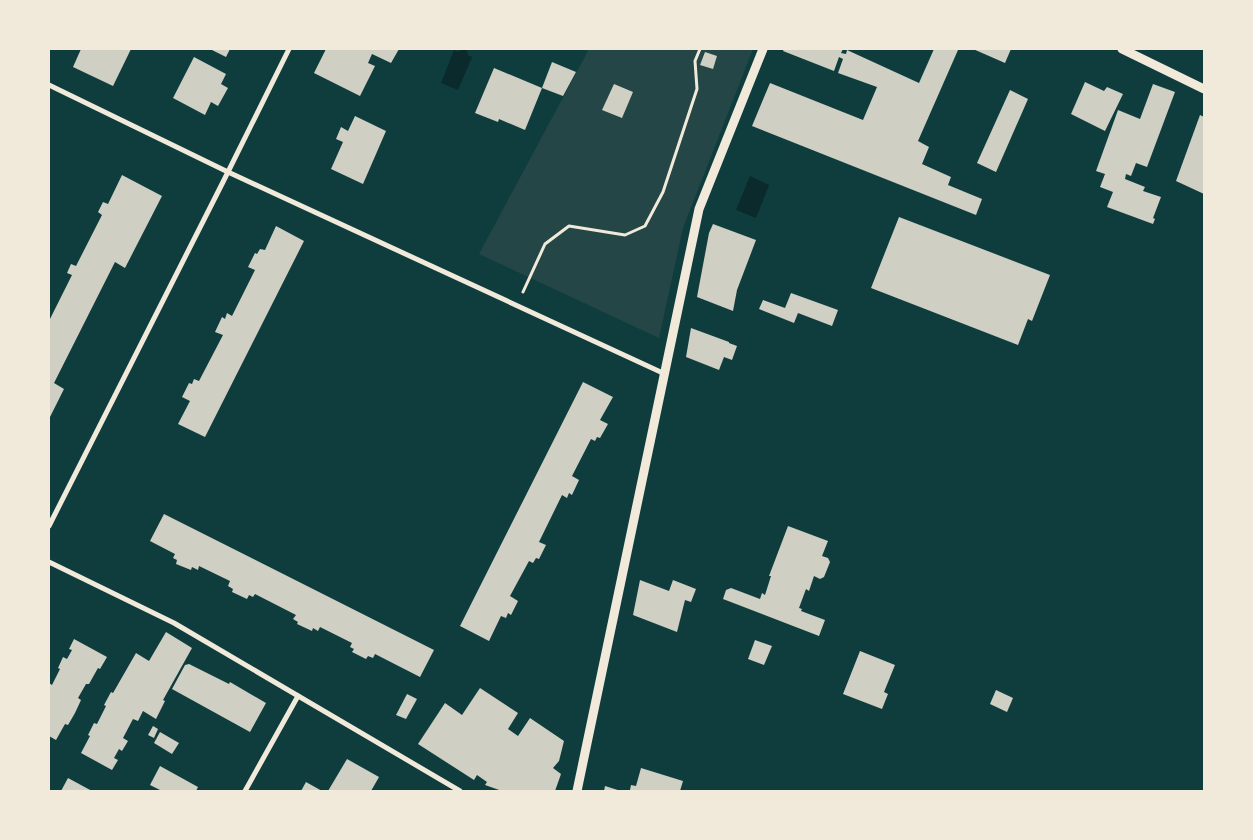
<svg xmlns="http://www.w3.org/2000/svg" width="1253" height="840" font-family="'Archivo Narrow',sans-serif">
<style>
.green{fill:#244646}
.water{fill:#0a2a2b}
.building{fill:#cfcfc3}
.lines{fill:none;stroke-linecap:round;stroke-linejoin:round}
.path{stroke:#f1e9da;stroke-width:3}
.minor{stroke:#f1e9da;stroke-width:5}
.tertiary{stroke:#f1e9da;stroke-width:9}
</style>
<rect width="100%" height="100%" fill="#0f3d3e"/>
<path class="green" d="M 584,49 L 753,49 L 683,228 L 659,338 L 479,254 L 588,51 Z"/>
<g class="water">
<path d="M 461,49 L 467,50 L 468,55 L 472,57 L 458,90 L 441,83 L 454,50 L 458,52 Z"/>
<path d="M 750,176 L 769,185 L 756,218 L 736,210 Z"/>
</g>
<g class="building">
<path d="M 81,49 L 131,49 L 113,86 L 73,67 Z"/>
<path d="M 210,49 L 230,49 L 226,57 Z"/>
<path d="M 326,49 L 399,49 L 391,63 L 372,54 L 368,63 L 375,66 L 360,96 L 314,73 Z"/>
<path d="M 784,49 L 843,49 L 841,53 L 846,54 L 847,50 L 919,83 L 934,49 L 958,50 L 918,141 L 929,147 L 922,164 L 951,177 L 948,185 L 982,199 L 976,215 L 752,126 L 770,83 L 863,120 L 877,87 L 838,73 L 843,59 L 839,57 L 834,71 L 783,51 Z"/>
<path d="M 973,49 L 1011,49 L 1005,63 Z"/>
<path d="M 705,52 L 717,56 L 713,69 L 700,65 Z"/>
<path d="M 194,57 L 226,74 L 221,84 L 228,88 L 218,106 L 211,102 L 205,115 L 173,98 Z"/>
<path d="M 552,62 L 576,72 L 563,96 L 542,88 Z"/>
<path d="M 494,68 L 542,88 L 525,130 L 499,119 L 498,122 L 475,113 Z"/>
<path d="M 1085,82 L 1104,91 L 1107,87 L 1123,94 L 1105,131 L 1071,114 Z"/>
<path d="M 614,84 L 633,92 L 622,118 L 602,110 Z"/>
<path d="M 1153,84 L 1175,92 L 1147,167 L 1136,163 L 1131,176 L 1126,174 L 1125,179 L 1145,187 L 1143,191 L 1161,197 L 1153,218 L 1155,219 L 1153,224 L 1107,207 L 1113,192 L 1100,187 L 1105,174 L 1096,171 L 1118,110 L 1140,119 Z"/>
<path d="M 1010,90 L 1028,99 L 996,172 L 977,163 Z"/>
<path d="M 1200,115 L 1204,117 L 1204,194 L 1176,181 Z"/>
<path d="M 355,116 L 386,131 L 363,184 L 331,169 L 343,142 L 336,139 L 341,127 L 348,131 Z"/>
<path d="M 122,175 L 162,196 L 125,268 L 115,262 L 54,383 L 64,389 L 49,419 L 49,321 L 72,275 L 67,273 L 71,264 L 76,266 L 102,215 L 98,212 L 103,202 L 108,204 Z"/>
<path d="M 899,217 L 1050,275 L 1032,321 L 1028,319 L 1018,345 L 871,288 Z"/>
<path d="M 713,224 L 756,240 L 737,290 L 733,311 L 697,297 L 709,233 Z"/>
<path d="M 276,226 L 304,241 L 205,437 L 178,424 L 190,401 L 182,397 L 189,383 L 192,384 L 194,379 L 199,381 L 223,335 L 215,332 L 222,317 L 225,319 L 227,313 L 232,316 L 255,270 L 248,267 L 255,253 L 257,254 L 260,249 L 265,250 Z"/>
<path d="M 791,293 L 838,310 L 832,326 L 798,313 L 794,323 L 759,309 L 763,300 L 785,308 Z"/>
<path d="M 691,328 L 729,342 L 729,343 L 737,346 L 732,360 L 724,357 L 719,370 L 686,357 Z"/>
<path d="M 583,382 L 613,397 L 600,420 L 608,424 L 600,438 L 597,437 L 595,441 L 591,439 L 572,476 L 579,480 L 572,495 L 569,493 L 567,498 L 562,495 L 539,542 L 546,545 L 539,559 L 536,558 L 533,563 L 529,561 L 510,596 L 518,601 L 511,615 L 508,613 L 506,618 L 501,616 L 489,641 L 460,626 Z"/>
<path d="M 164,514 L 434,650 L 420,677 L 375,654 L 373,658 L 368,656 L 366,659 L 352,652 L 354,649 L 350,647 L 352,643 L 320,627 L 318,631 L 313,628 L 312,631 L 297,624 L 298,622 L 293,619 L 296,615 L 255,594 L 253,597 L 249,595 L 247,599 L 232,592 L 233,589 L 228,586 L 230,581 L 199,566 L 198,570 L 192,567 L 191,570 L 176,564 L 177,560 L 173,558 L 175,554 L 150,541 Z"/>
<path d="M 788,526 L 828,541 L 822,556 L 828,558 L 830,562 L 824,577 L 820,579 L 814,576 L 809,591 L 806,589 L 799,608 L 802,609 L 801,611 L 825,620 L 819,636 L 723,599 L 726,590 L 731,588 L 760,599 L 762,593 L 765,595 L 771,576 L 769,576 Z"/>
<path d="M 640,580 L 669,591 L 673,580 L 696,589 L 691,602 L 685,600 L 677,632 L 633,615 Z"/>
<path d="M 166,632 L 192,648 L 163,700 L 165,701 L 156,719 L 143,711 L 138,721 L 133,719 L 123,738 L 128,741 L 122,751 L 119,749 L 114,758 L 118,760 L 112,770 L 81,753 L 90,736 L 88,735 L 94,723 L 97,724 L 106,706 L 104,705 L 111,692 L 113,693 L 136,653 L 149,661 Z"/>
<path d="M 74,639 L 107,657 L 100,669 L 98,668 L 89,684 L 86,684 L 78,698 L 81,700 L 75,713 L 68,725 L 65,724 L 56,740 L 49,736 L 49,683 L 52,685 L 60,669 L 58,668 L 63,657 L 67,659 L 72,650 L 69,649 Z"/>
<path d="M 755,640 L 772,646 L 764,665 L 748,659 Z"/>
<path d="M 860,651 L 895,665 L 884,692 L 888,694 L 882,709 L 843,694 Z"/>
<path d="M 189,664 L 229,684 L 230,682 L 266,703 L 250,732 L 172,689 L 185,665 Z"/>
<path d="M 480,688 L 518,713 L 508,729 L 518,736 L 530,718 L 564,741 L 559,761 L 553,768 L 561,774 L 555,791 L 502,791 L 485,785 L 487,782 L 477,775 L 474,780 L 418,744 L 445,703 L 462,715 Z"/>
<path d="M 996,690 L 1013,698 L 1007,712 L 990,704 Z"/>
<path d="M 407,694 L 417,699 L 406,719 L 396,715 Z"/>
<path d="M 153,726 L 158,729 L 154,738 L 148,735 Z"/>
<path d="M 160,732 L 179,743 L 172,754 L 154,743 Z"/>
<path d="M 347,759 L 379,777 L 371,791 L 328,791 Z"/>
<path d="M 160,766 L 198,787 L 196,791 L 162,791 L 150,785 Z"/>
<path d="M 641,768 L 683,781 L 680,791 L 630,790 L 631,785 L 636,786 Z"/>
<path d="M 68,778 L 92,791 L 61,791 Z"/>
<path d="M 306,782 L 322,791 L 301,791 Z"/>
<path d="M 605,786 L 621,791 L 604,791 Z"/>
</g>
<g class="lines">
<path class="path" d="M 523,292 L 545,244 L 569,226 L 625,235 L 645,226 L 663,192 L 697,89 L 695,61 L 700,49"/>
<g class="minor">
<path d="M 49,85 L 228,172 L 665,374"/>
<path d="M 49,526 L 223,182 L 289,49"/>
<path d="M 49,562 L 174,623 L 460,791"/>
<path d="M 245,791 L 298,696"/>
</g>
<g class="tertiary">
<path d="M 1122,49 L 1204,89"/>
<path d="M 577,791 L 699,209 L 763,49"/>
</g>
</g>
<rect width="1253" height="840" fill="none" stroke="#f1e9da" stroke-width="100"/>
</svg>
